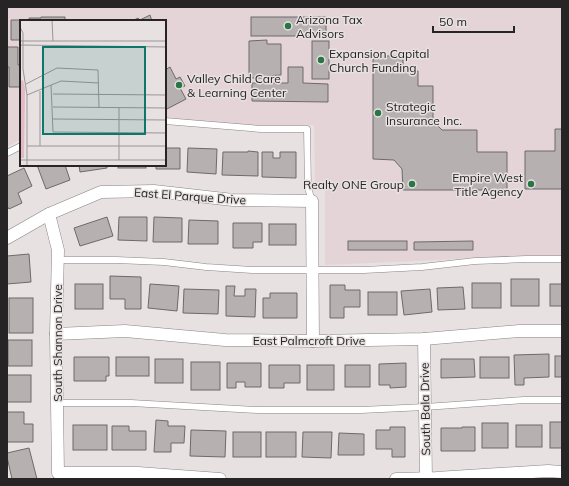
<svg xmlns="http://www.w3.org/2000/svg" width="569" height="486" font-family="Mulish,sans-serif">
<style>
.built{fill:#e4d4d8}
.building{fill:#b6b0b1;stroke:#6f696a}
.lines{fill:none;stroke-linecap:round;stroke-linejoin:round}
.service-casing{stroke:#898385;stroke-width:7}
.minor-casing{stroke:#898385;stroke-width:13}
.service{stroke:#fff;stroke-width:6}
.minor{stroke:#fff;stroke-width:12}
.poi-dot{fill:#287645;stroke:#e7e1e2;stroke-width:1.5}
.labels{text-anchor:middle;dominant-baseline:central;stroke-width:3;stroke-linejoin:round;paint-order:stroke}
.poi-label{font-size:12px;fill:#272425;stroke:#e7e1e2;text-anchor:start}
.street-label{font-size:12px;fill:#272425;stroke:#e7e1e2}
.inset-road{fill:none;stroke:#9a9596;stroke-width:1}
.view{fill:#0f766e;fill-opacity:0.15;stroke:#0f766e;stroke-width:2}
.inset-edge{fill:none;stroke:#272425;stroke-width:2}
</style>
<rect width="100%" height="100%" fill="#e7e1e2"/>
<path class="built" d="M 7,7 L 562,7 L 562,257 L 504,256 L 441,260 L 325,265 L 325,187 L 315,187 L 314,125 L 248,125 L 165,118 L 165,21 L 21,21 L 21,139 L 7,147 Z"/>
<g class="building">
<path d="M 150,15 L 152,21 L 132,21 L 138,18 L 140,20 Z"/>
<path d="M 41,17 L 65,17 L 65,21 L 21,21 L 21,40 L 11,40 L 11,20 L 29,20 L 29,18 L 41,18 Z"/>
<rect x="251" y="17" width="75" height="19"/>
<path d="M 267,40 L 267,44 L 281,44 L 281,75 L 267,76 L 267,78 L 249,78 L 249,41 Z"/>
<rect x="312" y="41" width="17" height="38"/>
<path d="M 7,47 L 18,47 L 18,65 L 21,64 L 21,87 L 9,87 L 9,67 L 7,67 Z"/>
<path d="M 373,56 L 403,56 L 403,71 L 418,71 L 418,86 L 433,86 L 433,121 L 442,130 L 477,130 L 477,152 L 507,152 L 507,190 L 403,190 L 402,169 L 394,160 L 373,159 Z"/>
<path d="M 170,67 L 176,79 L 180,77 L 185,86 L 180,88 L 186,99 L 165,110 L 165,70 Z"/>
<path d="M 288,67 L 303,67 L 303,83 L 328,84 L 328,102 L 252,101 L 252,83 L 288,83 Z"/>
<path d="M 555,129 L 562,129 L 562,189 L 525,189 L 525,151 L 555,151 Z"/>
<path d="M 165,148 L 180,148 L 180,169 L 156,169 L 156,165 L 165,165 Z"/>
<path d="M 188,148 L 217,149 L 216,174 L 187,172 Z"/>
<path d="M 248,151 L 258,152 L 258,176 L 222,175 L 223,152 L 248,152 Z"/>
<path d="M 262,152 L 273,152 L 273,158 L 280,158 L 280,152 L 296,152 L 296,178 L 262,177 Z"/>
<path d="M 37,165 L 65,165 L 70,180 L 46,189 Z"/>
<path d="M 79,165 L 107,165 L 107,168 L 80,172 Z"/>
<rect x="118" y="165" width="28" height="3"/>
<path d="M 24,168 L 32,186 L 18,193 L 22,203 L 9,209 L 7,206 L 7,176 Z"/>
<path d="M 107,217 L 113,236 L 80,246 L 74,228 Z"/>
<path d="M 119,217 L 147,217 L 147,241 L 118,240 Z"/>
<path d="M 154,217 L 182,218 L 182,242 L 153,242 Z"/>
<path d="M 189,220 L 218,221 L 218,244 L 188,244 Z"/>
<path d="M 233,223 L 262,223 L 262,242 L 253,242 L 253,248 L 233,248 Z"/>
<rect x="269" y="224" width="27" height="21"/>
<rect x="348" y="241" width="59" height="9"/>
<path d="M 473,241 L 473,250 L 414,250 L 414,242 Z"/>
<path d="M 29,254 L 31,282 L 7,284 L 7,256 Z"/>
<path d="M 110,276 L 141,277 L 141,309 L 125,309 L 125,299 L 110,299 Z"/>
<rect x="511" y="279" width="28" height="27"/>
<rect x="472" y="283" width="29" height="25"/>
<rect x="75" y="284" width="28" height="25"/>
<path d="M 150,284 L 179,286 L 177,311 L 148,308 Z"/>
<rect x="550" y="284" width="12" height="22"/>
<path d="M 330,285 L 345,285 L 345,290 L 360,290 L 360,307 L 344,307 L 344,318 L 330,318 Z"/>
<path d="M 226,286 L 235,286 L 234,296 L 245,296 L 245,289 L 256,289 L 255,317 L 226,316 Z"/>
<path d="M 463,287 L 465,309 L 438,310 L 437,288 Z"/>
<path d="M 184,289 L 219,290 L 218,314 L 183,313 Z"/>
<path d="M 430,289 L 432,312 L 404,315 L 401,291 Z"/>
<rect x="368" y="292" width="29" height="23"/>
<path d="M 270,293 L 297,293 L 297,318 L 263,318 L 263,298 L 270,298 Z"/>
<rect x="9" y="298" width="24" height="35"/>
<rect x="8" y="340" width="24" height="26"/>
<path d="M 549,354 L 549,377 L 524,378 L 524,385 L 515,385 L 514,355 Z"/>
<rect x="555" y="356" width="7" height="21"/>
<path d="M 74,357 L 109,357 L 109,376 L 106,376 L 106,381 L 74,381 Z"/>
<rect x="116" y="357" width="33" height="19"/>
<rect x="480" y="357" width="29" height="21"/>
<rect x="155" y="359" width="28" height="24"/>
<path d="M 441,359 L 474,359 L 475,377 L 441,378 Z"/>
<rect x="191" y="362" width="29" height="28"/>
<path d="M 227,363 L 261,363 L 261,387 L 245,387 L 245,382 L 236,382 L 236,388 L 227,388 Z"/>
<path d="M 406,363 L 406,387 L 390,388 L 390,385 L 379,385 L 379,364 Z"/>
<path d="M 269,365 L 300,365 L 300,383 L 284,383 L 284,388 L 269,388 Z"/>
<rect x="307" y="365" width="27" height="25"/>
<rect x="345" y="365" width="25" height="22"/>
<rect x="7" y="375" width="24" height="27"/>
<path d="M 7,412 L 24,412 L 24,424 L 33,424 L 33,442 L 7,442 Z"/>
<path d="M 156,420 L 168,421 L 168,426 L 185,426 L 184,443 L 171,443 L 171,452 L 154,452 Z"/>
<rect x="550" y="422" width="12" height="26"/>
<rect x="482" y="423" width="26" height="25"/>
<rect x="73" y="425" width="34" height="25"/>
<rect x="516" y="425" width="26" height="22"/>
<path d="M 112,426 L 129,426 L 129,431 L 146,431 L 146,450 L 112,450 Z"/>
<path d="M 390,427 L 405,427 L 405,457 L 392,457 L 392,449 L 376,449 L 376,430 L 390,430 Z"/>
<path d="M 462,427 L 475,427 L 475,451 L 441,451 L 441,428 L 462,428 Z"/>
<path d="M 191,430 L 226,431 L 225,457 L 190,456 Z"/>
<rect x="233" y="432" width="28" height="25"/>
<rect x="266" y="432" width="30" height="25"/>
<path d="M 303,432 L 332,432 L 331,458 L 302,457 Z"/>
<path d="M 339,433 L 364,434 L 364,455 L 338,455 Z"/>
<path d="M 29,448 L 37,479 L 12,479 L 7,457 L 7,453 Z"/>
</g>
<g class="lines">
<g class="service-casing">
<g id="service">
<path d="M 165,121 L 261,129 L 307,129 L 308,188 L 312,201"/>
<path d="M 7,153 L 21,146"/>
<path d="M 57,260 L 116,260 L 164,262 L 206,267 L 252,270 L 364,270 L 422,267 L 475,261 L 526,259 L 562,259"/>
<path d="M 57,403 L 131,403 L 258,410 L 361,410 L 425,407 L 524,400 L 562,400"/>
</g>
</g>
<g class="minor-casing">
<g id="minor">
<path d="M 49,214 L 58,250 L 56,334 L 58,473 L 138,473 L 220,479"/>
<path d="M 7,238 L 49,214 L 101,192 L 154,191 L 233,200 L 312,201 L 313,341"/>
<path d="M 56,334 L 125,331 L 225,340 L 313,341 L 424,339 L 519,331 L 562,331"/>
<path d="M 424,339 L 426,479"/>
<path d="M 396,479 L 436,478 L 548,471 L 562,472"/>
</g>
</g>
<use href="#service" class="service"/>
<use href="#minor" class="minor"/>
</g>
<g class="poi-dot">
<circle cx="288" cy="26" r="4"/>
<circle cx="321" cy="60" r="4"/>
<circle cx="179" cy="85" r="4"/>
<circle cx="378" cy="113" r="4"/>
<circle cx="412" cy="184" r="4"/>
<circle cx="531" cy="184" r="4"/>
</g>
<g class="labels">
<g class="poi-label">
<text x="296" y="19">Arizona Tax<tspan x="296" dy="14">Advisors</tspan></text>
<text x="329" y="53">Expansion Capital<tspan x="329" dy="14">Church Funding</tspan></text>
<text x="187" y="78">Valley Child Care<tspan x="187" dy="14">&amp; Learning Center</tspan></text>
<text x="386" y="106">Strategic<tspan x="386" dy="14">Insurance Inc.</tspan></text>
<text x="523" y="177" text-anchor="end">Empire West<tspan x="523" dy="14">Title Agency</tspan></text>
<text x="404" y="184" text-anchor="end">Realty ONE Group</text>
</g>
<g class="street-label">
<text transform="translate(190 196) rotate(4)">East El Parque Drive</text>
<text x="309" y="340">East Palmcroft Drive</text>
<text transform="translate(57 343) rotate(-90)">South Shannon Drive</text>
<text transform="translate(425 409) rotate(-91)">South Bala Drive</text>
</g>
</g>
<g transform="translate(20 20)">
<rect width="146" height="146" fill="#e7e1e2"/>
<path d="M 3,60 L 5,69 L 4,138 L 0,138 L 0,61 Z" fill="#e4b9c3"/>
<path class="inset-road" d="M 32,0 L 33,21M 0,7 L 3,13 L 3,49 L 7,75 L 7,146M 0,21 L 146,21M 0,25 L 146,27M 6,64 L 37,48 L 78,50 L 79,88M 31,65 L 33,112 L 146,113M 20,71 L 20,126M 33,74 L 146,75M 7,75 L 41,61 L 79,63M 33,87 L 146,88M 99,88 L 99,140M 33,99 L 146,100M 7,126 L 146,126M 0,140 L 146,140"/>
<path class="view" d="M 23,27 L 125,27 L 125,114 L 23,114 Z"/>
<rect width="146" height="146" class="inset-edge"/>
</g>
<rect width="569" height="486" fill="none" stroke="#272425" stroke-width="16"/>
<path d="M433 26v6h81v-6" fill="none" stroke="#272425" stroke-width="2"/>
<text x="439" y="26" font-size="12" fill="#272425" stroke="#e7e1e2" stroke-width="3" paint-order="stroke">50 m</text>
</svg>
